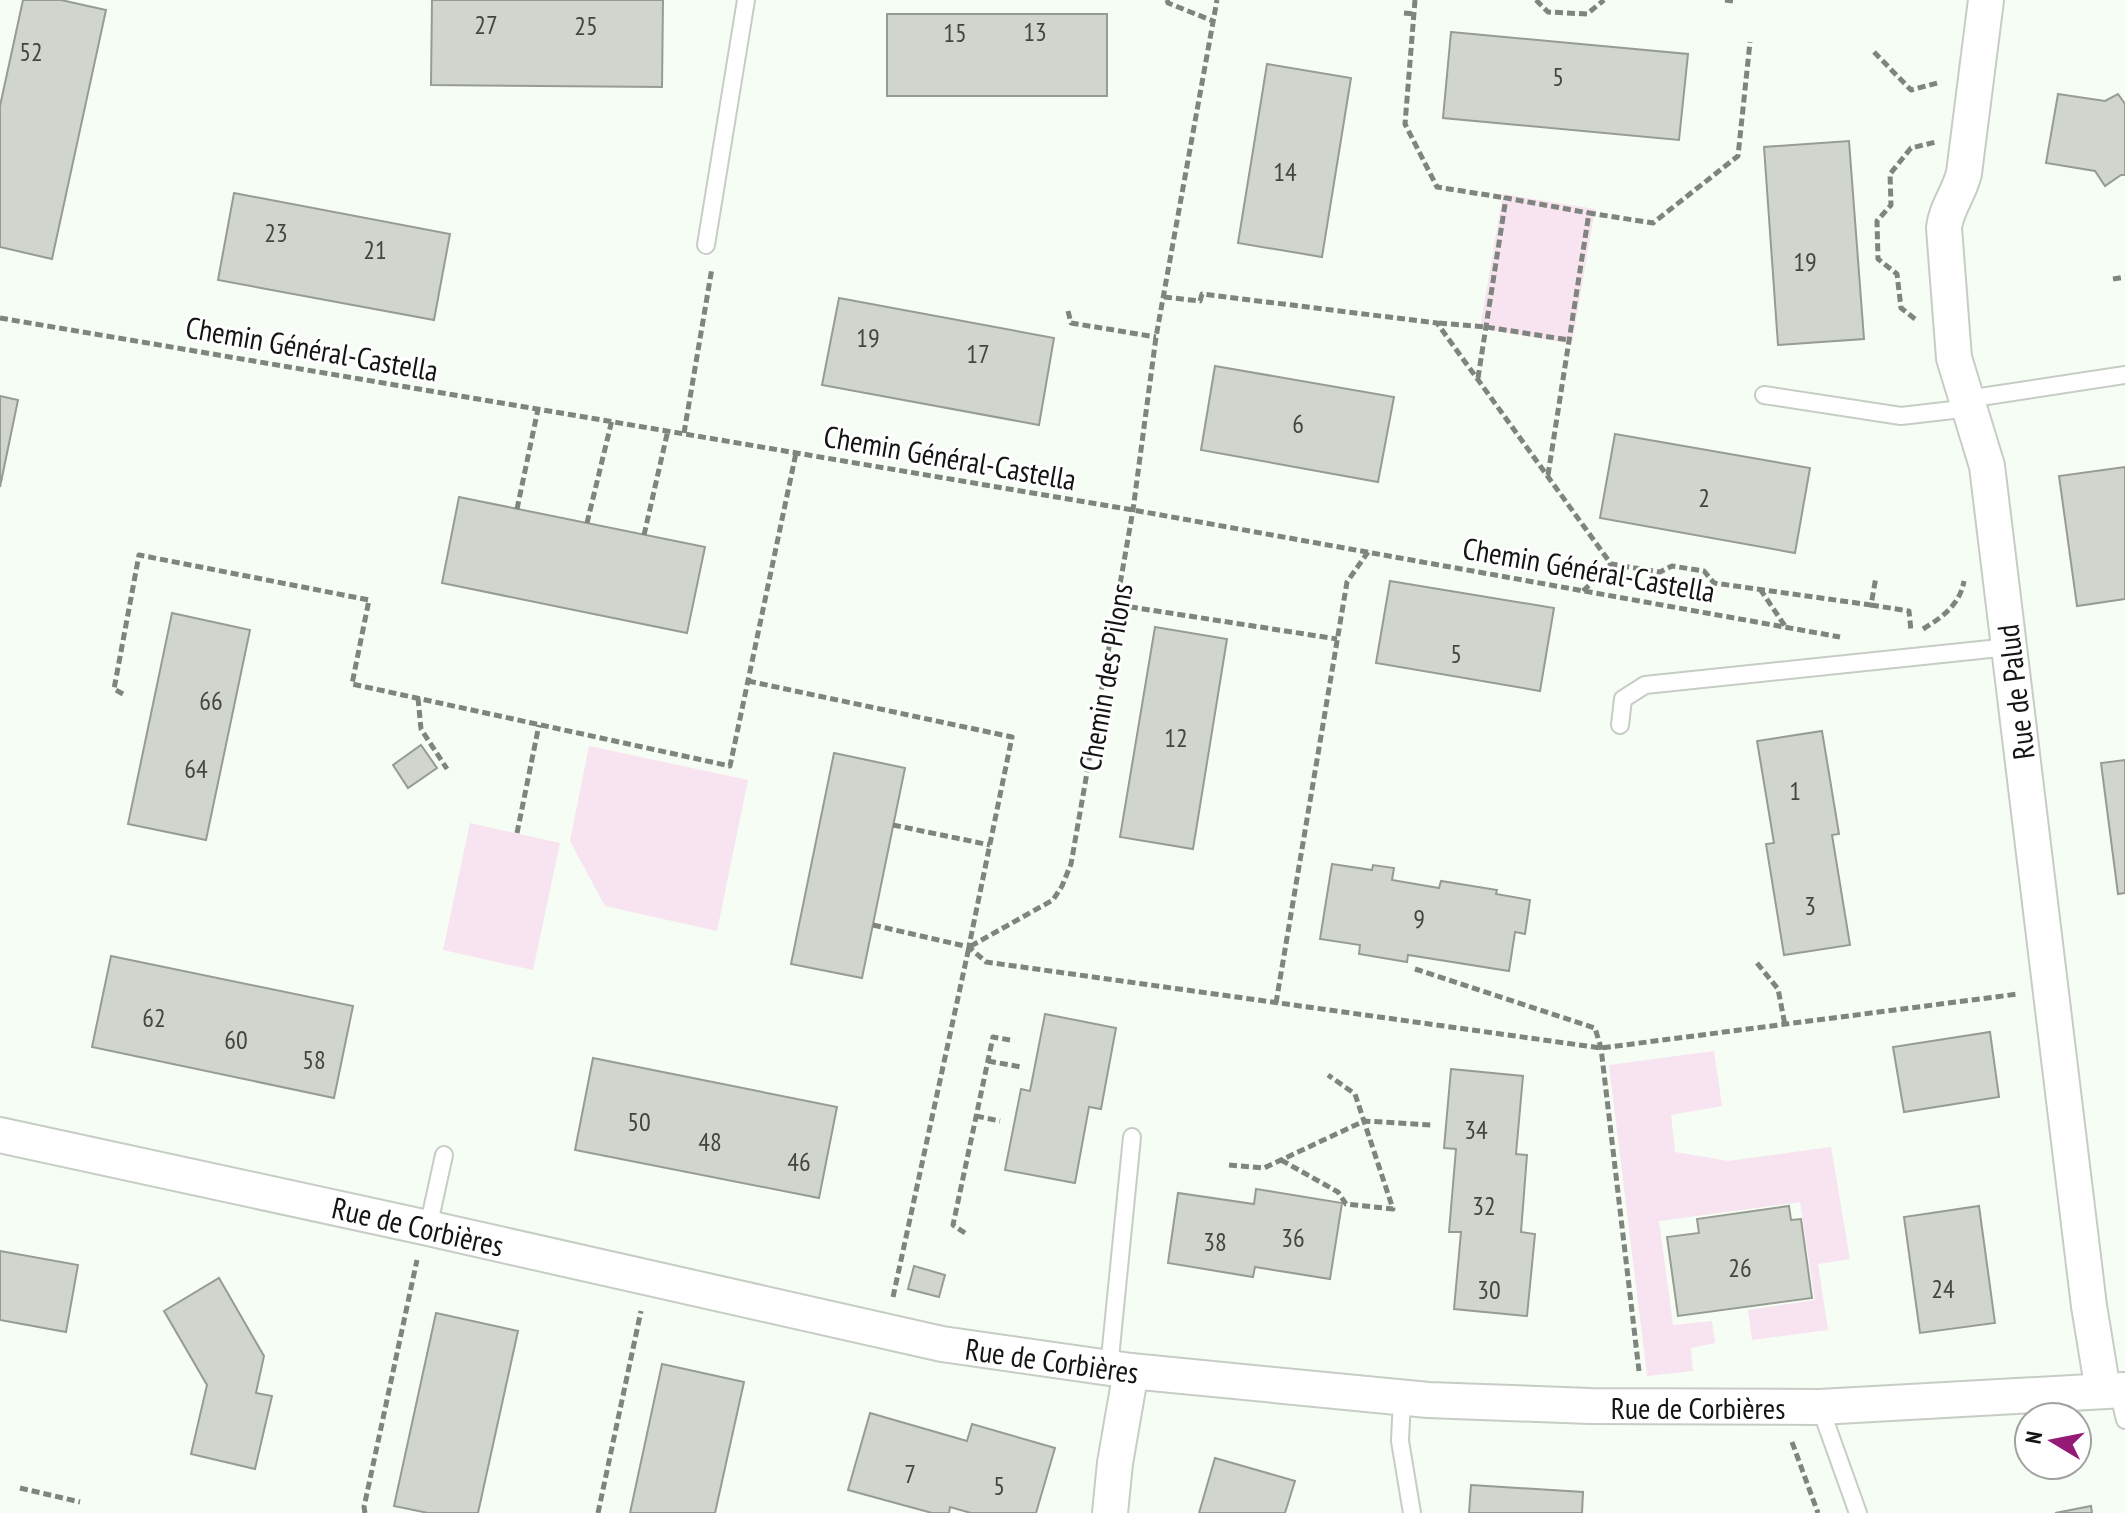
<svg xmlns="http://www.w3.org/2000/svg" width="2125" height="1513" font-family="'PT Sans Narrow',sans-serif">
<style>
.green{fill:#f8e3f0}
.building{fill:#d0d6cd;stroke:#969c94;stroke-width:2}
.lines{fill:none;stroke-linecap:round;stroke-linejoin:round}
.lane-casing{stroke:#c6cdc4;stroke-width:20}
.street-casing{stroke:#c6cdc4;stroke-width:38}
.path{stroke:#7f847e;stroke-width:5;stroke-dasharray:8 4;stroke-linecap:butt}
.lane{stroke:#fff;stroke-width:16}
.street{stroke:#fff;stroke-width:34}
.labels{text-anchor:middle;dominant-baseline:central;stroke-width:6;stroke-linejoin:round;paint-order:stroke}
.number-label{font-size:26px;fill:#424541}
.street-label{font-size:30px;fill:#131512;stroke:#fff}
</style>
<rect width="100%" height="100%" fill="#f6fdf4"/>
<g class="green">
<path d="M 1503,194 L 1595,209 L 1572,344 L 1480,328 Z"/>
<path d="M 589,746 L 748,780 L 717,931 L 605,906 L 570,841 Z"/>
<path d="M 470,823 L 560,843 L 533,970 L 443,950 Z"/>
<path d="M 1714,1051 L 1722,1106 L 1671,1115 L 1675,1152 L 1728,1161 L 1831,1147 L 1850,1259 L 1818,1264 L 1828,1330 L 1752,1340 L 1748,1310 L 1815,1300 L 1800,1202 L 1659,1221 L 1673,1325 L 1712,1321 L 1715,1343 L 1691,1348 L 1693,1371 L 1647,1376 L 1609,1065 Z"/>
</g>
<g class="building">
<path d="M 23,0 L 61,0 L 106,10 L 52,259 L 0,247 L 0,106 Z"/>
<path d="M 432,0 L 663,0 L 662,87 L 431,85 Z"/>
<rect x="887" y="14" width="220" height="82"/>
<path d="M 1451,32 L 1688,54 L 1679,140 L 1443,118 Z"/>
<path d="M 1267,64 L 1351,78 L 1322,257 L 1238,243 Z"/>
<path d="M 2058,94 L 2105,101 L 2118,94 L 2125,104 L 2125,175 L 2121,175 L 2105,186 L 2095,171 L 2046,163 Z"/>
<path d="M 1849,141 L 1864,339 L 1778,345 L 1764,147 Z"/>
<path d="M 234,193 L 450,234 L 434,320 L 218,280 Z"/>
<path d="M 839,298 L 1054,338 L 1039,425 L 822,385 Z"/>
<path d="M 1215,366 L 1394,397 L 1378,482 L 1201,450 Z"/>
<path d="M 0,396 L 18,400 L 0,487 Z"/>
<path d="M 1615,434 L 1810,468 L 1795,553 L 1600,518 Z"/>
<path d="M 2125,467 L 2125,599 L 2077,606 L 2059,476 Z"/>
<path d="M 459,497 L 705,547 L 687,633 L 442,583 Z"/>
<path d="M 1390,581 L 1554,608 L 1540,691 L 1376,663 Z"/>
<path d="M 172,613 L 250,630 L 206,840 L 128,824 Z"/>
<path d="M 1155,627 L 1227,639 L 1193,849 L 1120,837 Z"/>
<path d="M 1822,731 L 1839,834 L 1832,835 L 1850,945 L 1784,955 L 1766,844 L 1774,843 L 1757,741 Z"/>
<path d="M 421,745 L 437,768 L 408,788 L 393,765 Z"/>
<path d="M 834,753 L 905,768 L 862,978 L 791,964 Z"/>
<path d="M 2125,760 L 2125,893 L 2118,894 L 2101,763 Z"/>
<path d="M 1332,864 L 1372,870 L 1373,865 L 1394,868 L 1392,880 L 1439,888 L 1441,881 L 1497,890 L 1496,894 L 1530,900 L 1525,934 L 1515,932 L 1509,971 L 1408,955 L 1407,962 L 1359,954 L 1360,945 L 1320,939 Z"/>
<path d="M 111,956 L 353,1006 L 334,1098 L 92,1047 Z"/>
<path d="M 1045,1014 L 1116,1028 L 1101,1109 L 1089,1107 L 1075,1183 L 1005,1170 L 1021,1089 L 1030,1091 Z"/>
<path d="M 1990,1032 L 1999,1097 L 1904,1112 L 1893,1047 Z"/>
<path d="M 593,1058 L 837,1107 L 819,1198 L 575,1150 Z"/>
<path d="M 1451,1069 L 1523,1076 L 1516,1154 L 1527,1155 L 1521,1232 L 1535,1234 L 1527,1316 L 1454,1309 L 1461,1232 L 1449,1232 L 1456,1149 L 1444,1148 Z"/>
<path d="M 1256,1189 L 1342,1203 L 1330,1279 L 1255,1267 L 1253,1277 L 1168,1263 L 1178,1193 L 1254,1204 Z"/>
<path d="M 1789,1206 L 1791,1220 L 1801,1219 L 1812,1298 L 1678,1316 L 1667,1237 L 1699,1233 L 1697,1219 Z"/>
<path d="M 1979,1206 L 1995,1323 L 1920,1333 L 1904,1217 Z"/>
<path d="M 0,1251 L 78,1265 L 66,1332 L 0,1320 Z"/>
<path d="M 914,1266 L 945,1275 L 939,1297 L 908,1289 Z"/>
<path d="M 219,1278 L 264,1356 L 256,1393 L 272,1396 L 255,1469 L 191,1454 L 207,1385 L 164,1311 Z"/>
<path d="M 436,1313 L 518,1331 L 478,1513 L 428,1513 L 394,1506 Z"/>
<path d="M 662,1364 L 744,1382 L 715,1513 L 630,1513 Z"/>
<path d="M 870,1413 L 967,1441 L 972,1424 L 1055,1448 L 1036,1513 L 971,1513 L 950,1507 L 949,1513 L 932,1513 L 848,1490 Z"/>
<path d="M 1215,1458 L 1295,1481 L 1285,1513 L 1199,1513 Z"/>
<path d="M 1471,1485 L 1583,1492 L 1582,1513 L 1469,1513 Z"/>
<path d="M 2091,1506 L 2092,1513 L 2055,1513 Z"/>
</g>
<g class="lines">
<g class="lane-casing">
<g id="lane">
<path d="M 706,245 L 746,0"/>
<path d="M 1764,395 L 1901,416 L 1970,408"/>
<path d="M 1967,399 L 2125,375"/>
<path d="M 1620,725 L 1623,699 L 1645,685 L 2009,647"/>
<path d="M 428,1228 L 444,1155"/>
<path d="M 1109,1368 L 1132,1137"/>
<path d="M 2118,1390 L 2125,1420"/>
<path d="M 1402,1398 L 1400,1441 L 1412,1513"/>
<path d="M 1820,1407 L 1858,1513"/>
</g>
</g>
<g class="street-casing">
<g id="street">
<path d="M 1986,0 L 1964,173 C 1959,194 1946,208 1944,228 L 1954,358 L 1987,466 L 2089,1306 L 2103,1391"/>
<path d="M 0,1135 L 428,1228 L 942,1344 L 1131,1371 L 1428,1400 L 1590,1406 L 1820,1407 L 2125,1390"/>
<path d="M 1110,1513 L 1115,1463 L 1131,1371"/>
</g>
</g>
<g class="path">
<path d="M 1167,0 L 1168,3 L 1213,21"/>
<path d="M 1415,0 L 1405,124 L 1437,187 L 1506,198"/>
<path d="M 1536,0 L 1548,12 L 1587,14 L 1604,0"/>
<path d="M 1725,0 L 1733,1"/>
<path d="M 1404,13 L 1414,14"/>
<path d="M 1874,52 L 1911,90 L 1941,82"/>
<path d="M 2113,279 L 2125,277"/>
<path d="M 1164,297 L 1200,301 L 1202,294 L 1437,323 L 1611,564 L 1660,572 L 1672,566 L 1704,571 L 1714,583 L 1871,605 L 1876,577"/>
<path d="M 1068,311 L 1071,323 L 1156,337"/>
<path d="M 0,318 L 1133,510 L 1840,637"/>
<path d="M 1915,319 L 1901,308 L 1897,274 L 1878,259 L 1877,221 L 1891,205 L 1890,174 L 1911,148 L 1936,142"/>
<path d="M 1439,323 L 1486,327 L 1569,340"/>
<path d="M 1478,378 L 1506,198 L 1589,213"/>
<path d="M 684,433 L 712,268"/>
<path d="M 1548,475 L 1589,213 L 1653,223 L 1738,156 L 1750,42"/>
<path d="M 517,509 L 538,409"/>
<path d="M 587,523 L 612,420"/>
<path d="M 644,535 L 668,430"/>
<path d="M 1760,589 L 1785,626"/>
<path d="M 1583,591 L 1611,564"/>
<path d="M 1118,605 L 1337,639"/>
<path d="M 1871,605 L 1909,611 L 1911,631"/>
<path d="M 1923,629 C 1943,617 1960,604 1964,581"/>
<path d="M 748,681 L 1012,737 L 969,946"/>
<path d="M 123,694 L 114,689 L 139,555 L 369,600 L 352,684 L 730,766 L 796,453"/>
<path d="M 418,698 L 421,729 L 447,769"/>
<path d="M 893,825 L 990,845"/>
<path d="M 517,833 L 539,725"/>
<path d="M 873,925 L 969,947 L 986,962 L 1601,1048 L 2018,994"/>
<path d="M 1757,963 L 1778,989 L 1785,1025"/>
<path d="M 1415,969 L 1595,1028 L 1601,1048 L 1639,1371"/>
<path d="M 1276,1003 L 1347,582 L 1368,552"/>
<path d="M 988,1061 L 1021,1067"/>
<path d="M 976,1116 L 1000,1121"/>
<path d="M 1281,1160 L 1338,1192 L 1346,1204 L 1393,1209 L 1355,1094 L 1328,1075"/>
<path d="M 1229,1165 L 1264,1168 L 1364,1121 L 1431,1125"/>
<path d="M 965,1233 L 953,1225 L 993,1037 L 1010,1040"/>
<path d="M 893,1297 L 969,947 L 1053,900 L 1062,886 L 1071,864 L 1133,510 L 1156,337 L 1217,0"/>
<path d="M 1792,1442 L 1818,1513"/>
<path d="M 20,1488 L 80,1502"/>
<path d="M 365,1513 L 364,1507 L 417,1260"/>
<path d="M 598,1513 L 641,1311"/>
</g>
<use href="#lane" class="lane"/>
<use href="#street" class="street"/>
</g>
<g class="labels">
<g class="number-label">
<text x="486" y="24">27</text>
<text x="586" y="25">25</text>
<text x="1035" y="31">13</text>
<text x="955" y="32">15</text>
<text x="31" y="51">52</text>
<text x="1558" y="76">5</text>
<text x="1285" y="171">14</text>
<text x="276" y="232">23</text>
<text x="375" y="249">21</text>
<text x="1805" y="261">19</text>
<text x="868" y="337">19</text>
<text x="978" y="353">17</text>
<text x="1298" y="423">6</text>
<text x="1704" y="497">2</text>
<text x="1456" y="653">5</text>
<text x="211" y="700">66</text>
<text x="1176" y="737">12</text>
<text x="196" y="768">64</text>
<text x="1795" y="790">1</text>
<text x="1810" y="905">3</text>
<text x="1419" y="918">9</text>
<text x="154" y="1017">62</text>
<text x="236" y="1039">60</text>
<text x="314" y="1059">58</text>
<text x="639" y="1121">50</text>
<text x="1476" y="1129">34</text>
<text x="710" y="1141">48</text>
<text x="799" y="1161">46</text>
<text x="1484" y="1205">32</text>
<text x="1293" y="1237">36</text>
<text x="1215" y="1241">38</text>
<text x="1740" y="1267">26</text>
<text x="1943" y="1288">24</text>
<text x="1489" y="1289">30</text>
<text x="910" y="1473">7</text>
<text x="999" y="1485">5</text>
</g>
<g class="street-label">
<text transform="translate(312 348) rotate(10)">Chemin Général-Castella</text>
<text transform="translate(950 457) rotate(10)">Chemin Général-Castella</text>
<text transform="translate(1589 569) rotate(10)">Chemin Général-Castella</text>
<text transform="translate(1105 677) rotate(-80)">Chemin des Pilons</text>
<text transform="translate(2015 692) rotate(-97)">Rue de Palud</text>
<text transform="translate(418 1226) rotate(13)">Rue de Corbières</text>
<text transform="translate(1052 1360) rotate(8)">Rue de Corbières</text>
<text x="1698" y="1407">Rue de Corbières</text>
</g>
</g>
<g transform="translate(2053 1441) rotate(280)"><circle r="38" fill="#ffffff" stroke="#a1a1a0" stroke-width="2"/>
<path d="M0-6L14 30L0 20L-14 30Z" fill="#941a76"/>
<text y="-12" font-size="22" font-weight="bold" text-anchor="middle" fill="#131512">N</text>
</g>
</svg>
